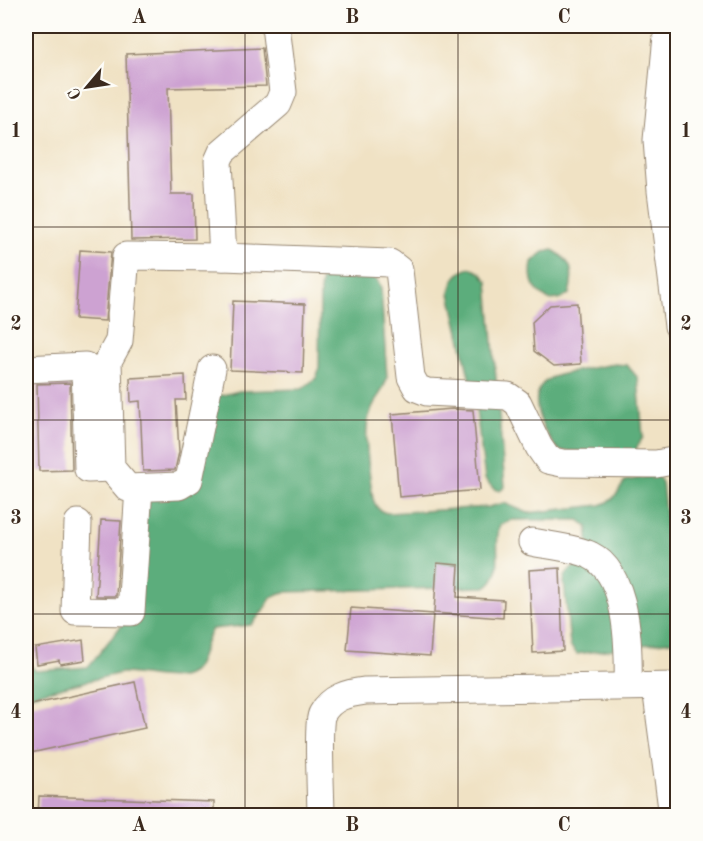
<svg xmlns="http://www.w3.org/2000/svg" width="703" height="841" font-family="'Old Standard TT',serif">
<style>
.forest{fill:#5bad7b;stroke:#4b6c4c;stroke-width:1.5}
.building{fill:#cda2d2}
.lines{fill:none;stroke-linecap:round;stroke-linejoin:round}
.minor-casing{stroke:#968671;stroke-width:29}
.minor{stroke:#fff;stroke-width:27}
.grid{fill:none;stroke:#3b2a1e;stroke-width:1.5;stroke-opacity:0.55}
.neatline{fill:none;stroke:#3b2a1e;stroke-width:2}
.grid-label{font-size:20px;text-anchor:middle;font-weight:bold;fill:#3b2a1e}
</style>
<rect width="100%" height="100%" fill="#fdfcf7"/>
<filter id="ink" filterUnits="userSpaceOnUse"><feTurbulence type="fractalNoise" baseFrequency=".0167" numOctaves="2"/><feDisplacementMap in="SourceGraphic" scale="12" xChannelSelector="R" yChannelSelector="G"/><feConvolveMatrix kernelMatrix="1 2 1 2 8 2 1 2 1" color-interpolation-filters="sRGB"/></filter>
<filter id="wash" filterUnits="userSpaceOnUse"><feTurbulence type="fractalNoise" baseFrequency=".008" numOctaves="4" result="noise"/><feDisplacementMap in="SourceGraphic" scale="24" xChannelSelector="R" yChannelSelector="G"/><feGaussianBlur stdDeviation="1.35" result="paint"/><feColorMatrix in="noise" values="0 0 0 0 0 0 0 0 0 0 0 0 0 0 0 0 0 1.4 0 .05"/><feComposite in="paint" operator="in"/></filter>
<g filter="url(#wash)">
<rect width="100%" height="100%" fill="#f0e2c4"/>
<g class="forest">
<path d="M 553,250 C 572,262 575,271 569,294 L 561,299 L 549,300 C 533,290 529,281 532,262 L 544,252 Z"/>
<path d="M 471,268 L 481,273 L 488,282 L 505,487 L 500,491 L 494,489 L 485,479 L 475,403 L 450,293 C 452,280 457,271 471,268 Z"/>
<path d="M 328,276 L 370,277 L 377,280 L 381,288 L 387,378 C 384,391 374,400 370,413 C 362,435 370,475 373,499 C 376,507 379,512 388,513 L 489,507 L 504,503 L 528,513 L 600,505 C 615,501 617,493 625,481 L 657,475 L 662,483 L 677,622 L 677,637 L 671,641 L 577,654 L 570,646 L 564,581 C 566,569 572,570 579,563 C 590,552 589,540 587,526 L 579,520 L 511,520 L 500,525 C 492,546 507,575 485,587 L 284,592 L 271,598 L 263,611 L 251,625 L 212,629 C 204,641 204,655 196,668 C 184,687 140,672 121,673 L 26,696 L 28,642 C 28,652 27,665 36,671 L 88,667 L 130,615 L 145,480 L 179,479 L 215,397 L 239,391 L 302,389 L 316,378 L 319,370 L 320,291 L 322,278 Z"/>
<path d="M 613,364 L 627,365 L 638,378 L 643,437 L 636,449 L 630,453 L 560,451 C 544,436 523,394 549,379 C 558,373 600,367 613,364 Z"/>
</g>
<g id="blocks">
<g class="building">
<path d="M 262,48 L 266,86 L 168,88 L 171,194 L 194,194 L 195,239 L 131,240 L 126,54 Z"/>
<path d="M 80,250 L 111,252 L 105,321 L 75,319 Z"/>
<path d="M 233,301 L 305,304 L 303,373 L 230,370 Z"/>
<path d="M 577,303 L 581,364 L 554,366 L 534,351 L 532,322 L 550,305 Z"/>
<path d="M 185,375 L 186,400 L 176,400 L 179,452 L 175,470 L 143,471 L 140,401 L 131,402 L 130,378 Z"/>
<path d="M 70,383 L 72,470 L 39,471 L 37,384 Z"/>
<path d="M 452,409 L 473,410 L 480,490 L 399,497 L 392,414 Z"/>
<path d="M 101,520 L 121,521 L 116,596 L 96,596 Z"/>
<path d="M 437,563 L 459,565 L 457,597 L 504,600 L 503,618 L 434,613 Z"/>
<path d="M 560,568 L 563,651 L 533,653 L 529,570 Z"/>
<path d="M 351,608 L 433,614 L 430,656 L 347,650 Z"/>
<path d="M 83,640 L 85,660 L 60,664 L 59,660 L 37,664 L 35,648 Z"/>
<path d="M 135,682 L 145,728 L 26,754 L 26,706 Z"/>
<path d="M 39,796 L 214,802 L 214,816 L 38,816 Z"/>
</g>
</g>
</g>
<g filter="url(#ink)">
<use href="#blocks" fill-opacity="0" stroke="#968671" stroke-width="1.5"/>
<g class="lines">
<g class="minor-casing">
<g id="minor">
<path d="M 275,26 L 283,92 L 278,104 L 222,152 L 218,161 L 223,257 L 390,263 L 399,270 L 411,377 L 417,388 L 427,392 L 508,396 L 518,403 L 539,447 L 548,460 L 562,463 L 656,464 L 678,460"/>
<path d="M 668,26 L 657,140 L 661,191 L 678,326"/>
<path d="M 26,369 L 85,366 L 88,469 L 111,468"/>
<path d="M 212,369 L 189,480 L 179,486 L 128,488 L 111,468 L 108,361 L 119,341 L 126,256 L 223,257"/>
<path d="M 78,523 L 75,611 L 131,612 L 139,488"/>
<path d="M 532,542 C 546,545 579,549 590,555 C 629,574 629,650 628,686"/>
<path d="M 656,687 L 673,816"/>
<path d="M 321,816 C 321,800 317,721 322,714 C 331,697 348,693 365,691 L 678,686"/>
</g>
</g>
<use href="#minor" class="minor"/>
</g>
</g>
<path class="grid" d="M 245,26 L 245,816M 458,26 L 458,816M 26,227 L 678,227M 26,420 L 678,420M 26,614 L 678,614"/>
<rect width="703" height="841" fill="none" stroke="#fdfcf7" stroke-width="66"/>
<g transform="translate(87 87) rotate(241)" stroke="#fdfcf7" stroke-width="4.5" paint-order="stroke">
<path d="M0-4.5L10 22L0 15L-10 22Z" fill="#3b2a1e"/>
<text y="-9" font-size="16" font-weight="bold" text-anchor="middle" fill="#3b2a1e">С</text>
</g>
<rect x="33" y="33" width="637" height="775" class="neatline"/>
<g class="grid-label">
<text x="139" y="23">A</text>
<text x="352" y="23">B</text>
<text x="564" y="23">C</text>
<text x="16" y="137">1</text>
<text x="686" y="137">1</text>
<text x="16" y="330">2</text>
<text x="686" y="330">2</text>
<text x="16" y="524">3</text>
<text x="686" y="524">3</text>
<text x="16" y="718">4</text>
<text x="686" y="718">4</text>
<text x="139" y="831">A</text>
<text x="352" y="831">B</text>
<text x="564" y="831">C</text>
</g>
</svg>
